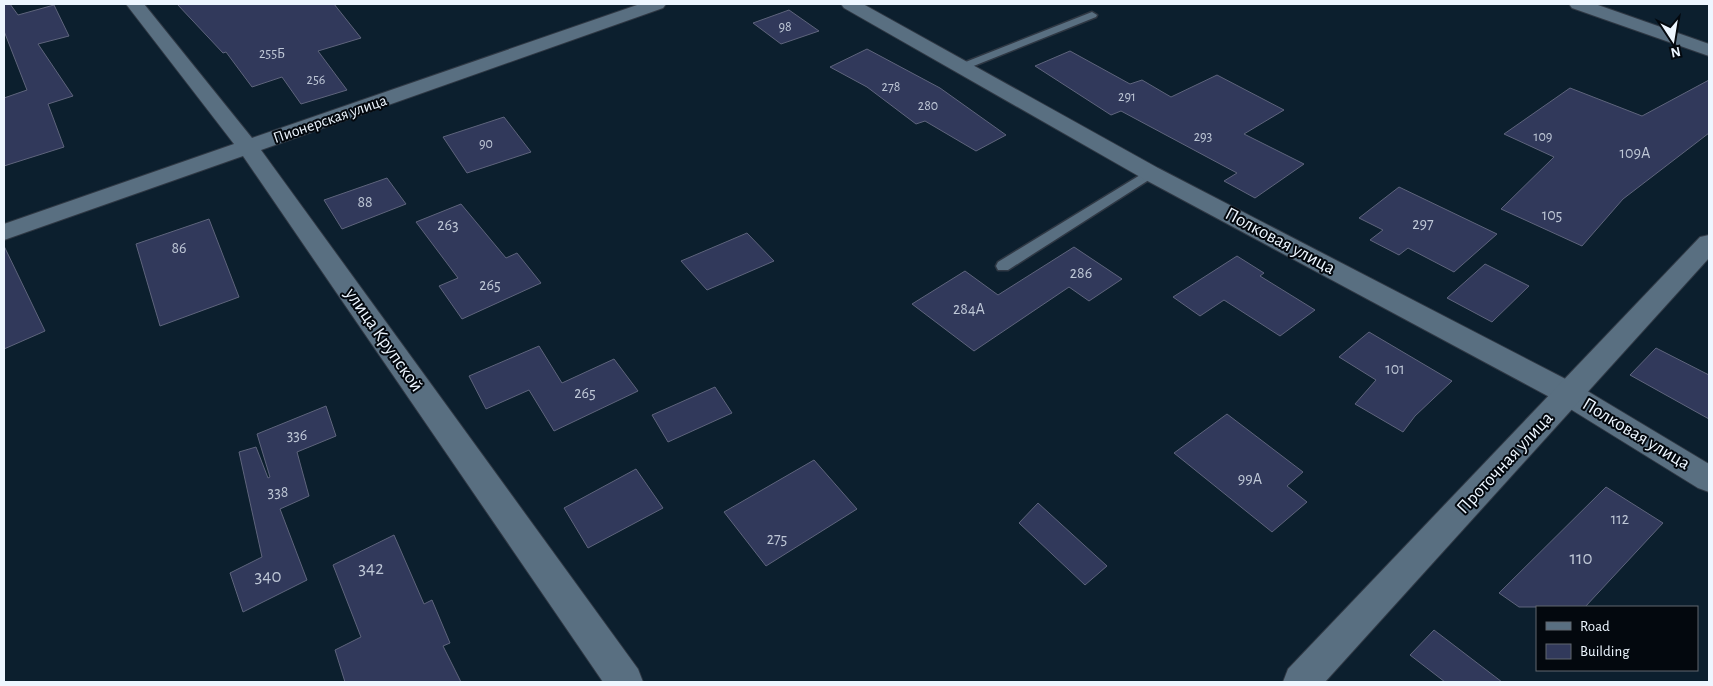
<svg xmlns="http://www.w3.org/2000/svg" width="1713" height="686" font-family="'Alegreya Sans',sans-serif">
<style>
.building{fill:#31395b;stroke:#5e647c}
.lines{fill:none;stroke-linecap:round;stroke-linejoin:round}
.service-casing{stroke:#2f3844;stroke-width:3}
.minor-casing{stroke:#2f3844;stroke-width:2}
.tertiary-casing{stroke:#2f3844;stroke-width:2}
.service{fill:#596f81;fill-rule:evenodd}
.minor{fill:#596f81;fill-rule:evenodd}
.tertiary{fill:#596f81;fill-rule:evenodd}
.labels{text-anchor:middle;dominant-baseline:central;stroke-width:4;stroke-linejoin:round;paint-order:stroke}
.far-number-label{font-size:14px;fill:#bec7d6}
.far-street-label{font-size:16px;fill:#edf6ff;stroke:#03080e}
.number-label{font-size:16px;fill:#bec7d6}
.street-label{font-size:19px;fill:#edf6ff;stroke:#03080e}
.near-number-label{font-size:19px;fill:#bec7d6}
</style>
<rect width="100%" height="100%" fill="#0c1f2e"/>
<g class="building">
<path d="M 4,4 L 10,4 L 18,15 L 54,5 L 69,36 L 38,44 L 73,96 L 48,104 L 64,147 L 4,166 L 4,98 L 27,90 L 4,31 Z"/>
<path d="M 177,4 L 334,4 L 361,38 L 318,51 L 347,90 L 301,104 L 282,77 L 252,87 L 226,52 L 223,53 Z"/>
<path d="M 789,10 L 819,31 L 781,44 L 753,23 Z"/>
<path d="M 867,49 L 940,88 L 1006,135 L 976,151 L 925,121 L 916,124 L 867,87 L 830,67 Z"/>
<path d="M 1070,51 L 1130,84 L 1142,80 L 1171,97 L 1217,75 L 1284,110 L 1244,134 L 1304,164 L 1255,198 L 1224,181 L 1237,173 L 1121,111 L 1111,115 L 1035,66 Z"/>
<path d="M 1709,80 L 1709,133 L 1623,199 L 1582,246 L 1501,209 L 1554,157 L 1504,134 L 1570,88 L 1642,116 Z"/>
<path d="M 504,117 L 531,152 L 467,173 L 443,137 Z"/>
<path d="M 387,178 L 406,204 L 342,229 L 324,200 Z"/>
<path d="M 1399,187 L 1497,234 L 1454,272 L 1408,248 L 1399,255 L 1370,240 L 1383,230 L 1359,218 Z"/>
<path d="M 461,204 L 506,258 L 517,253 L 541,283 L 462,319 L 439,286 L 458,278 L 416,222 Z"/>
<path d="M 209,219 L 239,297 L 160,326 L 136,244 Z"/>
<path d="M 747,233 L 774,261 L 707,290 L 681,261 Z"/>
<path d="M 4,246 L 45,331 L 4,349 Z"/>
<path d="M 1074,247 L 1122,279 L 1089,301 L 1069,287 L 974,351 L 912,304 L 965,271 L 998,295 Z"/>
<path d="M 1237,256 L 1264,273 L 1260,276 L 1315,310 L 1280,336 L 1224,300 L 1200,316 L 1173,297 Z"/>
<path d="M 1485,264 L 1529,286 L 1492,322 L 1447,298 Z"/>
<path d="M 1369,332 L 1452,381 L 1415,416 L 1403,432 L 1355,404 L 1376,380 L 1339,357 Z"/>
<path d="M 539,346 L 562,383 L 614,359 L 638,391 L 554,431 L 529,390 L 486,409 L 469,376 Z"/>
<path d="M 1656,348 L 1709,375 L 1709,419 L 1630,375 Z"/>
<path d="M 715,387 L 732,413 L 668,442 L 652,415 Z"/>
<path d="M 326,406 L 336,436 L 297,452 L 309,496 L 280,509 L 307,580 L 243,612 L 230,573 L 262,557 L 239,452 L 256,447 L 268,478 L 270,477 L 257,434 Z"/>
<path d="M 1227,414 L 1303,472 L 1287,486 L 1307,502 L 1272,532 L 1174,453 Z"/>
<path d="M 814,460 L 857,509 L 766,566 L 724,512 Z"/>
<path d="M 636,469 L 663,508 L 588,548 L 564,508 Z"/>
<path d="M 1606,487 L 1663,523 L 1585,607 L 1519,607 L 1499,593 Z"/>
<path d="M 1038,503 L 1107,566 L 1085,585 L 1019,523 Z"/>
<path d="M 394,535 L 424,604 L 432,600 L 450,643 L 443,646 L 461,682 L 345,682 L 335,650 L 361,637 L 333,565 Z"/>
<path d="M 1434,630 L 1502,682 L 1445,682 L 1410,655 Z"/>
</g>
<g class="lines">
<g class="service-casing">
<g id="service">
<path d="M 1092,12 L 1097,15 L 1096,17 L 966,69 L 962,71 L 956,67 L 958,65 Z"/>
<path d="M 1150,169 L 1155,170 L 1157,173 L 1155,176 L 1008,270 L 998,270 L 996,266 L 998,262 Z"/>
</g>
</g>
<g class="minor-casing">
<g id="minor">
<path d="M 126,4 L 144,4 L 252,138 L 640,4 L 666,4 L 663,8 L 261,150 L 638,669 L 643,682 L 603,682 L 243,156 L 4,240 L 4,224 L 234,144 Z"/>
<path d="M 841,4 L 863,4 L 1158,168 L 1579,386 L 1709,464 L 1709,492 L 1698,488 L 1559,402 L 1142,178 L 844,8 Z"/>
</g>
</g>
<g class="tertiary-casing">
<g id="tertiary">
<path d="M 1569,4 L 1595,4 L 1709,44 L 1709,56 L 1572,8 Z"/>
<path d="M 1709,235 L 1709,258 L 1325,682 L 1283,682 L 1288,669 L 1700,237 Z"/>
</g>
</g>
<use href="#service" class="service"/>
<use href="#minor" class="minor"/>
<use href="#tertiary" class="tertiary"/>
</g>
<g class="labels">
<g class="far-number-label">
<text x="785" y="27">98</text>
<text x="272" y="54">255Б</text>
<text x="316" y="80">256</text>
<text x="891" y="87">278</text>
<text x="1127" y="97">291</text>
<text x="928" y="106">280</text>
<text x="1203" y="137">293</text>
<text x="1543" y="137">109</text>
<text x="486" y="144">90</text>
</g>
<g class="far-street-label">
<text transform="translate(330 119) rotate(-19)">Пионерская улица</text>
</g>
<g class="number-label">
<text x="1635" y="153">109А</text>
<text x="365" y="202">88</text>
<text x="1552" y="215">105</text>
<text x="1423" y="224">297</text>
<text x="448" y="225">263</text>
<text x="179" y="248">86</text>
<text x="1081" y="273">286</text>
<text x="490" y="285">265</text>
<text x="969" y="309">284А</text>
<text x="1395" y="369">101</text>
<text x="585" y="393">265</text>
<text x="297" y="435">336</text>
<text x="1250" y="479">99А</text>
<text x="278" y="492">338</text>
<text x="1620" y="519">112</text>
<text x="777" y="539">275</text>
</g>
<g class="street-label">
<text transform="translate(1280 241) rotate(28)">Полковая улица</text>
<text transform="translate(384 340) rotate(55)">улица Крупской</text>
<text transform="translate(1636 434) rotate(31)">Полковая улица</text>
<text transform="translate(1505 463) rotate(-47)">Проточная улица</text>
</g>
<g class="near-number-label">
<text x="1581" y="558">110</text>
<text x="371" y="568">342</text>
<text x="268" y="576">340</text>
</g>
</g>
<rect width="1713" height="686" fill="none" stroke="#edf6ff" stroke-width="10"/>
<rect x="1536" y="606" width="162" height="65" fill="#03080e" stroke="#61676e"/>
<rect x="1546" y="622" width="25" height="8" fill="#596f81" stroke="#61676e"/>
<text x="1580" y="631" font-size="15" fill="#edf6ff">Road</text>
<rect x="1546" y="644" width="25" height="15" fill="#31395b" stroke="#61676e"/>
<text x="1580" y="656" font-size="15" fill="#edf6ff">Building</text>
<g transform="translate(1673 40) rotate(168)" stroke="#03080e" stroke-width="4" paint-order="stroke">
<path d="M0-4L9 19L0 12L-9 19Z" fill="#edf6ff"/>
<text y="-8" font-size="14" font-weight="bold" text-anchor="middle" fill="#edf6ff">N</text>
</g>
</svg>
